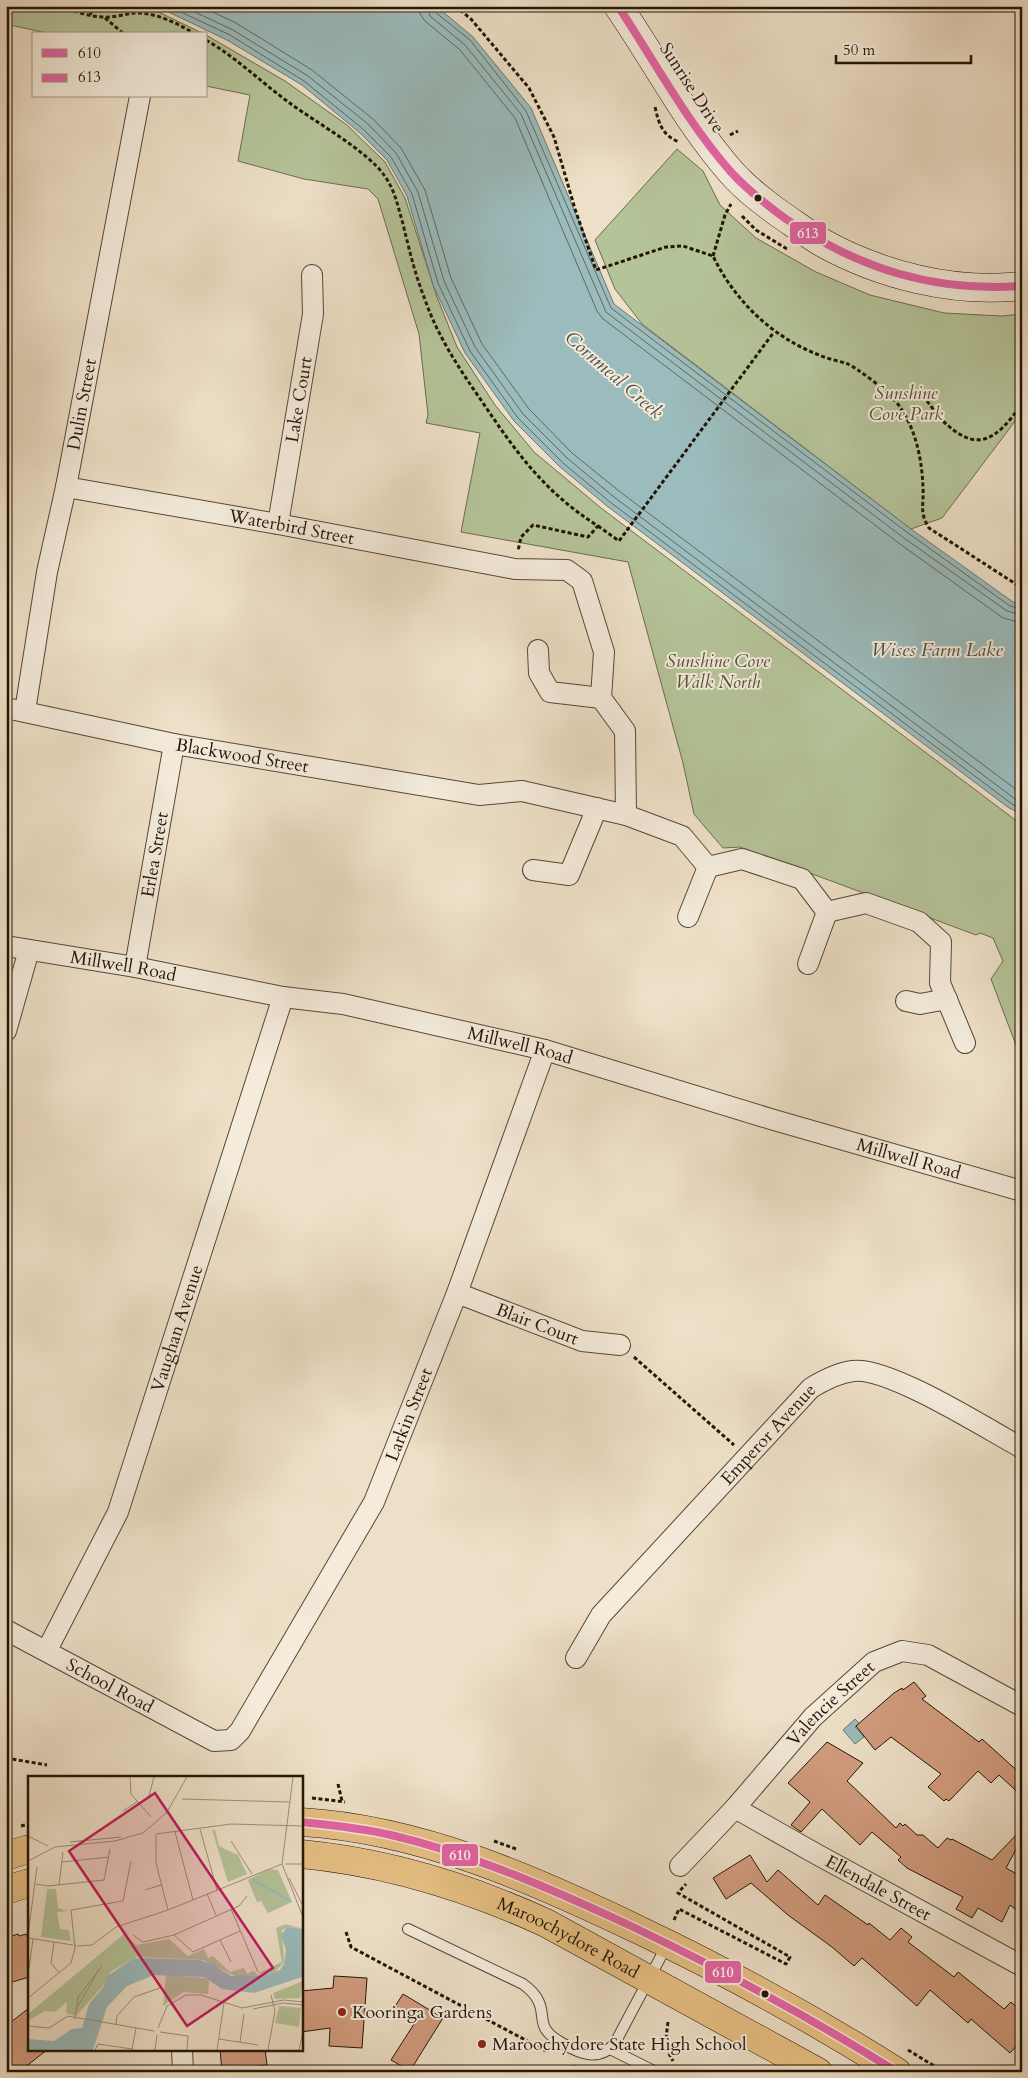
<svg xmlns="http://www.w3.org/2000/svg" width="1028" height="2078" font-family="Cardo,serif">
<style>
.green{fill:#b5c399;stroke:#6c6c4f}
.water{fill:#9bbbbc;stroke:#6b7973}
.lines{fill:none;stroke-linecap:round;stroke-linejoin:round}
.shore{stroke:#5e6860;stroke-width:1}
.building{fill:#d29c7f;stroke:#221505}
.lane-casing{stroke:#554836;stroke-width:12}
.street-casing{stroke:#554836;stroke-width:22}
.secondary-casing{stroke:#221505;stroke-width:29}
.primary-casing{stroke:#221505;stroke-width:29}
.path{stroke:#221505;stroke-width:3;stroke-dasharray:4 2.5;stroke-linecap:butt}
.lane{stroke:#f4ebdb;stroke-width:10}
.street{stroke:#f4ebdb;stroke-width:20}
.secondary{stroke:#f4ebdb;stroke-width:28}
.primary{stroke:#e7c084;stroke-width:28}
.bus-1-casing{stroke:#f4ebdb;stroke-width:11}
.bus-2-casing{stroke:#f4ebdb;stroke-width:11}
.bus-1{stroke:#e463a4;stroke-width:8}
.bus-2{stroke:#e463a4;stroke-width:8}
.bus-dot{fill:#221505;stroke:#f4ebdb;stroke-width:2}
.poi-dot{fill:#8f2418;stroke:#f4ebdb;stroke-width:2}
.labels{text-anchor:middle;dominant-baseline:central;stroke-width:4;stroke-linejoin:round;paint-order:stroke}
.street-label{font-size:18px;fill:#221505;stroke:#f4ebdb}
.park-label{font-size:18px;font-style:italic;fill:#555239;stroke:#f4ebdb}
.poi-label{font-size:18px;fill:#221505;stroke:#f4ebdb;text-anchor:start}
.water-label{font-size:19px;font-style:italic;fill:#4c4f45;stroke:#f4ebdb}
.inset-river{fill:none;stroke:#9bbbbc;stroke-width:2.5}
.inset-road{fill:none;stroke:#9c8f7a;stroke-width:1}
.view{fill:#c2185b;fill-opacity:0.15;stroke:#c2185b;stroke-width:2.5}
.inset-edge{fill:none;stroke:#221505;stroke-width:2.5}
.line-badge{stroke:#f4ebdb;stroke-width:2}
.badge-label{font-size:14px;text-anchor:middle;font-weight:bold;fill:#fff}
</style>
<rect width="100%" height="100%" fill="#eee0c8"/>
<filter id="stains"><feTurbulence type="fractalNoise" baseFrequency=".004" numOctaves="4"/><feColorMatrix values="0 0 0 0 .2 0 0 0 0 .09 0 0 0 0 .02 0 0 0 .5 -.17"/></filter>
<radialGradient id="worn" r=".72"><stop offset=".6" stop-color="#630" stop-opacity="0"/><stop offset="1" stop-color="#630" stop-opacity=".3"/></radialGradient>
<g class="green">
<path d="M 6,6 L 146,6 L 204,34 L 51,34 L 6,24 Z"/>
<path d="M 206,35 L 285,81 L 347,125 L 385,162 L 405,198 L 437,297 L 457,347 L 495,405 L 534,452 L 601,508 L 1022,825 L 1022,1061 L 991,979 L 1003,961 L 993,938 L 980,933 L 976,935 L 740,847 L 723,848 L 694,814 L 683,763 L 628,562 L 461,532 L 480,433 L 426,423 L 428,415 L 419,334 L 378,199 L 368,189 L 304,179 L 238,161 L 250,95 L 206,86 Z"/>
<path d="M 677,149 L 703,171 L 720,205 L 756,238 L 816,272 L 870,295 L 944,313 L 1002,316 L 1022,314 L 1022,412 L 942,518 L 911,529 L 642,324 L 615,289 L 595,240 Z"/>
</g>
<g class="water">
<path d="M 156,6 L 436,6 L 473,37 L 531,108 L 614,304 L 911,529 L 1013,602 L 1022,604 L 1022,814 L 1009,808 L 607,506 L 559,466 L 514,421 L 465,353 L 433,285 L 407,196 L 387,160 L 360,133 L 302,85 L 227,40 Z"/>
<path d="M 855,1719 L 859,1723 L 855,1727 L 864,1737 L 855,1744 L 843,1730 Z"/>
</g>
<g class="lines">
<g class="shore">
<path d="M 168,6 L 230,35 L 304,81 L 363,129 L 391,157 L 412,194 L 438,283 L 470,351 L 518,418 L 563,463 L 610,502 L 1012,804 L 1022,809"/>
<path d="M 182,6 L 233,30 L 308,76 L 368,124 L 396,153 L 418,192 L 444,281 L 475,347 L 523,414 L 567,458 L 614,497 L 1015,799 L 1022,802"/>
<path d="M 200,6 L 236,23 L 312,70 L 373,119 L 401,148 L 425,190 L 451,278 L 482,344 L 529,409 L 572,453 L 619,491 L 1022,794"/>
<path d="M 419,6 L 420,14 L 425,21 L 460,50 L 515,118 L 597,311 L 602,318 L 900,544 L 1003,618 L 1022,623"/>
<path d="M 427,6 L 430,16 L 465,45 L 521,114 L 606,312 L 904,538 L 1007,611 L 1022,615"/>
<path d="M 433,6 L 435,12 L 470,40 L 526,111 L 611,308 L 908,533 L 1010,606 L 1022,609"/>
</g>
</g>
<g class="building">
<path d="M 914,1682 L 926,1696 L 922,1699 L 979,1742 L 982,1739 L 1022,1775 L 1022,1796 L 999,1775 L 991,1783 L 978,1771 L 949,1801 L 946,1799 L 944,1801 L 928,1787 L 941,1774 L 891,1737 L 875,1750 L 856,1726 L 894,1693 L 902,1688 L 903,1690 Z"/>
<path d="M 827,1742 L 863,1763 L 847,1781 L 896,1828 L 900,1823 L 903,1826 L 905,1824 L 917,1835 L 923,1835 L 938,1848 L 947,1838 L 951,1840 L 952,1839 L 992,1860 L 1022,1829 L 1022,1838 L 1006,1868 L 1022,1877 L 1022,1915 L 1010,1905 L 1002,1922 L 978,1908 L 972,1918 L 956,1909 L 963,1897 L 907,1868 L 898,1860 L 901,1857 L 872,1832 L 860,1845 L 822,1809 L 801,1832 L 791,1825 L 810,1802 L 788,1783 Z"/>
<path d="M 750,1855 L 767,1882 L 778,1870 L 818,1905 L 825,1895 L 868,1925 L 869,1923 L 890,1940 L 901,1928 L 912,1937 L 908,1942 L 954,1977 L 958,1972 L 1004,2009 L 1011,2002 L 1022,2012 L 1022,2040 L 1010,2053 L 971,2019 L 968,2023 L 930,1990 L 917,2006 L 862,1958 L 854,1966 L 832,1947 L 788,1915 L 751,1883 L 726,1899 L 713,1878 Z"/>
<path d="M 18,1934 L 19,1936 L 26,1934 L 29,1941 L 29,1977 L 6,1984 L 6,1938 Z"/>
<path d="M 334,1976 L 367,1978 L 362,2048 L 329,2046 L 330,2028 L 301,2032 L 301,1991 L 333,1988 Z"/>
<path d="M 403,1994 L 443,2018 L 410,2071 L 391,2060 L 414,2024 L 392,2011 Z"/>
<path d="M 29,2008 L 29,2049 L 48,2049 L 19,2072 L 6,2072 L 6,2026 Z"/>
<path d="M 220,2049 L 265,2049 L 267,2065 L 248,2067 L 249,2070 L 222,2072 Z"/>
</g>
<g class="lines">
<g class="lane-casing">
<g id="lane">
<path d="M 408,1929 L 523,1984 C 535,1993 541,2001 542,2016 C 543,2022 543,2027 547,2031 C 550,2036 557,2040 562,2043 C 580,2054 600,2062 615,2043 L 667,1945"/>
<path d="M 610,2049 L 656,2072"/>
</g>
</g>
<g class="street-casing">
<g id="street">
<path id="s1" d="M 66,487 L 278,524 L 515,569 L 567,570 L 582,581 L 604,652 L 601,698 L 625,731 L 626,815"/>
<path id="s2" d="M 278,524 L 313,314 L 312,275"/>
<path d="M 538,650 L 539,673 L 550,692 L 601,698"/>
<path id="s3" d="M 6,708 L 174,744 L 479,795 L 522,791 L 626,815 L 682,836 L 708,867 L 742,859 L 802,879 L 827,912 L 866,903 L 919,922 L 941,942 L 940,983 L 965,1043"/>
<path id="s4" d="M 25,711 L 47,572 L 66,487 L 140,96"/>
<path d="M 533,870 L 569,875 L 597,808"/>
<path d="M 688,917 L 708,867"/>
<path id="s5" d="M 6,946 L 135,967 L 283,997 L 343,1004 L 545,1050 L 774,1120 L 1022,1191"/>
<path d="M 808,964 L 827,912"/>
<path id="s6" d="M 135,967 L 174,744"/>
<path d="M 906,1001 L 920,1004 L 947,999"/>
<path d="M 6,1031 L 29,950"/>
<path id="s7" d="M 457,1293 L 582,1341 L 620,1345"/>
<path id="s8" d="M 6,1630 L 214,1741 L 231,1740 L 240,1731 L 374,1502 L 457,1293 L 545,1050"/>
<path id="s9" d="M 47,1650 L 118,1512 L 283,997"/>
<path id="s10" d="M 576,1658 L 601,1615 L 811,1388 C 824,1380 837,1373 853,1371 C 888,1366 987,1429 1022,1448"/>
<path id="s11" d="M 735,1808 L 818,1855 L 1022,1966"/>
<path id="s12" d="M 680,1866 L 735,1808 L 813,1717 L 874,1662 L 902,1651 L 928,1655 L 1022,1706"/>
<path d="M 182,2049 L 183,2072"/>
</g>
</g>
<g class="secondary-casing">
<path id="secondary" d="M 618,6 C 656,61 687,122 731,172 C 745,188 761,200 777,212 C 792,222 806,233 821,242 C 880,275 954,294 1022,286"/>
</g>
<g class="primary-casing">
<g id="primary">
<path d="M 301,1822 C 421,1829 535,1880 641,1931 C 729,1973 815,2020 897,2072"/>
<path id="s13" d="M 301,1854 C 387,1862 468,1887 546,1923 L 818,2072"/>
<path d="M 6,1856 L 29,1849"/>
<path d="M 6,1890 L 29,1883"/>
</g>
</g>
<g class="path">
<path d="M 62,6 C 75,11 89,17 103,17 C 113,18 124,14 134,13 C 155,12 177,23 195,34"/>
<path d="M 455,6 L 471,19 L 529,88 L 554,137 L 575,209 L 596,270 L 666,247 L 683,246 L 713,256 C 735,301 772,337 819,355 C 828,359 839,361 848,364 C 857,368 884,389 891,396 C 914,420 922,456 923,488 C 924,506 919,512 929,528 L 1022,588"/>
<path d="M 90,15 L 94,6"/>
<path d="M 105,18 L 124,34"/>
<path d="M 206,40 C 237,58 262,83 291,104 C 317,123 367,151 384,175 C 395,190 398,207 403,224 C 409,249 415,274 424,297 C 437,335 458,367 481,400 C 516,452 544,492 598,526 L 588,537 L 533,525 L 521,537 L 518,551"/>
<path d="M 655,107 C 659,124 662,135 679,142"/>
<path d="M 730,135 L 738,131"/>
<path d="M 742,216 L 756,230 L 787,249"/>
<path d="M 713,256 L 725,215 L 731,204"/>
<path d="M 891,396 C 898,393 906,390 913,393 C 929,398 930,407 940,418 C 977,456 996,440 1022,404"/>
<path d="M 598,526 L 619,541 L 774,332"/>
<path d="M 634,1357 L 734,1445"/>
<path d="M 6,1758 L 47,1765"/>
<path d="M 338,1784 L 342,1801"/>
<path d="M 312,1798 L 345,1802"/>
<path d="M 21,1826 L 29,1824"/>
<path d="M 494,1841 L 516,1849"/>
<path d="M 674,1920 L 679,1909 L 786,1964 L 790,1957 L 678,1893 L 686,1884"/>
<path d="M 346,1932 L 351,1947 L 546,2051"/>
<path d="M 668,2022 L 665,2046 L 673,2061"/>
<path d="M 908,2050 L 944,2072"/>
<path d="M 573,2066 L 584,2072"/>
</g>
<use href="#lane" class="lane"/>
<use href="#street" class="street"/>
<use href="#secondary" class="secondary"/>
<use href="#primary" class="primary"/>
<g class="bus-1-casing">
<path id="bus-1" d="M 301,1822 C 331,1825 362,1828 391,1835 C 475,1855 554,1890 631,1926 C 723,1970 811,2018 897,2072"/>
</g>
<g class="bus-2-casing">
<path id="bus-2" d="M 618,6 C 655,62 687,122 731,172 C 747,190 767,205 786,219 C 859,269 933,292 1022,286"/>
</g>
<use href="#bus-1" class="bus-1"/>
<use href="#bus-2" class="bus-2"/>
</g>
<g class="bus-dot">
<circle cx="758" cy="198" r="4.5"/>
<circle cx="765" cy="1994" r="4.5"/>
</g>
<g class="poi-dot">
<circle cx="342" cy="2012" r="5"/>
<circle cx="482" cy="2044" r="5"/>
</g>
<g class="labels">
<g class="street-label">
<text transform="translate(692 88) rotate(57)">Sunrise Drive</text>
<text stroke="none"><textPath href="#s2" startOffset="126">Lake Court</textPath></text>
<text stroke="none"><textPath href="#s4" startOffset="312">Dulin Street</textPath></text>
<text stroke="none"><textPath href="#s1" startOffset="229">Waterbird Street</textPath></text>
<text stroke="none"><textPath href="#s3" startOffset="241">Blackwood Street</textPath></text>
<text stroke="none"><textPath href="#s6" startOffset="114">Erlea Street</textPath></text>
<text stroke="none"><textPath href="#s5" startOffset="119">Millwell Road</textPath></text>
<text stroke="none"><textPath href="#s5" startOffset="524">Millwell Road</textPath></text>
<text stroke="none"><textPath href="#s5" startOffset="929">Millwell Road</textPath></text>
<text stroke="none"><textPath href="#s7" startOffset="86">Blair Court</textPath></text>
<text stroke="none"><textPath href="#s9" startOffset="348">Vaughan Avenue</textPath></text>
<text stroke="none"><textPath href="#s8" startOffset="625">Larkin Street</textPath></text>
<text stroke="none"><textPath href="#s10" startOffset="296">Emperor Avenue</textPath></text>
<text stroke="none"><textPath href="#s8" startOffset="118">School Road</textPath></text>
<text stroke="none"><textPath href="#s12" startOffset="222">Valencie Street</textPath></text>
<text stroke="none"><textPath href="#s11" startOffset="164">Ellendale Street</textPath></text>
<text stroke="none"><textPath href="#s13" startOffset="282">Maroochydore Road</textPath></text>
</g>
<g class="park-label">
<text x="906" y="393">Sunshine<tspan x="906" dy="21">Cove Park</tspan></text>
<text x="718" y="661">Sunshine Cove<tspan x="718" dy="21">Walk North</tspan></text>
</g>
<g class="poi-label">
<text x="352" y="2012">Kooringa Gardens</text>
<text x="492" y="2044">Maroochydore State High School</text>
</g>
<g class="water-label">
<text transform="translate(614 375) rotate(41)">Cornmeal Creek</text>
<text x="937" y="650">Wises Farm Lake</text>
</g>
</g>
<g transform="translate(28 1776)">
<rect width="275" height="275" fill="#eee0c8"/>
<path d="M 184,54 L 187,54 L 191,70 L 210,79 L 219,98 L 200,106 ZM 241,93 L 250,94 L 264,126 L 240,137 L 233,125 L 229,126 L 220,104 ZM 19,113 L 28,113 L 30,132 L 39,135 L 29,136 L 32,153 L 41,154 L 43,165 L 13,161 ZM 258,148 L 275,153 L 260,151 L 254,154 L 256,186 L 247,196 L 209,201 L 175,184 L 108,181 L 82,196 L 75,210 L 48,240 L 38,237 L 39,226 L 27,236 L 17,235 L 0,245 L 0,238 L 96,158 L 108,169 L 141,163 L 160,180 L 176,173 L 180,182 L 185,180 L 202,196 L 216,192 L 219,198 L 225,195 L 229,198 L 254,186 L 248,152 ZM 138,199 L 177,202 L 181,205 L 180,218 L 155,216 L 135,230 ZM 275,205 L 272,222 L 247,223 L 245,217 ZM 251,230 L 273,232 L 271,251 L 247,247 Z" fill="#b5c399"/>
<path d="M 259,151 L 275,153 L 274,201 L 226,217 L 194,213 L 176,201 L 126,199 L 99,210 L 79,231 L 65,274 L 0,274 L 0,263 L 26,265 L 44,253 L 54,252 L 61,228 L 76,210 L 79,200 L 106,182 L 172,184 L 186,189 L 203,200 L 236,199 L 252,194 L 256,188 L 258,174 L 253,159 Z" fill="#9bbbbc"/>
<path class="inset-river" d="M 224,103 L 263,125"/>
<path class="inset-road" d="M 102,1 L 103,18 L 123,41M 265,1 L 254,88 L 275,141M 154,23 L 261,26M 112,27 L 121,20 L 126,1M 95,35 L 110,25M 172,53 L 189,114M 147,56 L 165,124M 0,60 L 20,70M 203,65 L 224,98M 42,66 L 93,61M 0,85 L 27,71 L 87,65 L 115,57 L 139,36 L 159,1M 34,86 L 81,81M 257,88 L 275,88M 261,102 L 275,130M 8,108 L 20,110 L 76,104 L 82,73M 31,109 L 35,76M 117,114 L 133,109M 179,118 L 188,139M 203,133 L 230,196M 140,134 L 128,87 L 128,58 L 203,48 L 275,50M 0,159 L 9,91M 105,159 L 115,166 L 146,159 L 211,130 L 219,120M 146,159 L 165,176 L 212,155M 0,162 L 45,169M 192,164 L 203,186M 26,166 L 23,187 L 31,197M 47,167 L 47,172 L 43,134 L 95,125 L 103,85M 49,170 L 64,169 L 88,151 L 140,134 L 254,88M 1,193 L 5,163M 0,222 L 43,187 L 47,172M 50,230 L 70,195M 225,233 L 255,227 L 275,229M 47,243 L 50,221 L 74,190M 88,248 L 89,240 L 106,221 L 132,212M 0,250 L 21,252 L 40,240 L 126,255M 130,252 L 139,230 L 158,219 L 173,219 L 214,232 L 256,224 L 275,226M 132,256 L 160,260 L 159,274M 191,263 L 230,269M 212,266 L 216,238M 67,274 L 70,268 L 104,273M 104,274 L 108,252M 127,274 L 129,259M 189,274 L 196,227M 240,274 L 247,235 L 243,219M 271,274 L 275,256"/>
<path class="view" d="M 127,17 L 245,192 L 159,250 L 41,75 Z"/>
<rect width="275" height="275" class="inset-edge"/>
</g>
<g class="line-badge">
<rect x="789" y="221" width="38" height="24" rx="5" fill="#e463a4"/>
<rect x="441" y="1843" width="38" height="24" rx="5" fill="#e463a4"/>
<rect x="704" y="1960" width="38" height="24" rx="5" fill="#e463a4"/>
</g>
<g class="badge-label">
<text x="808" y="238">613</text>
<text x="460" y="1860">610</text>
<text x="723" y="1977">610</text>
</g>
<rect width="1028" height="2078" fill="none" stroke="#eee0c8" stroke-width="25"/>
<rect x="8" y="8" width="1013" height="2063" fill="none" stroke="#221505" stroke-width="2.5"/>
<rect x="12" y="12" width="1003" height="2053" fill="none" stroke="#221505"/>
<rect x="32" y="32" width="175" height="65" fill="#f4ebdb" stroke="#a09585"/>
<rect x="42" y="49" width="25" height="8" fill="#e463a4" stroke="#a09585"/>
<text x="78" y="58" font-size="15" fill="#221505">610</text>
<rect x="42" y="74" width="25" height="8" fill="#e463a4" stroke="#a09585"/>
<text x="78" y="82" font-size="15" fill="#221505">613</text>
<path d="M836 55v8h135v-8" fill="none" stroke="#221505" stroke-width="2.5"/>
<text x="843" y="55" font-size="15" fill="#221505" stroke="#f4ebdb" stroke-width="4" paint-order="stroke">50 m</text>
<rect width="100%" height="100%" filter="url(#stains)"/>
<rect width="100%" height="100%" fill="url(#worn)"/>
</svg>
